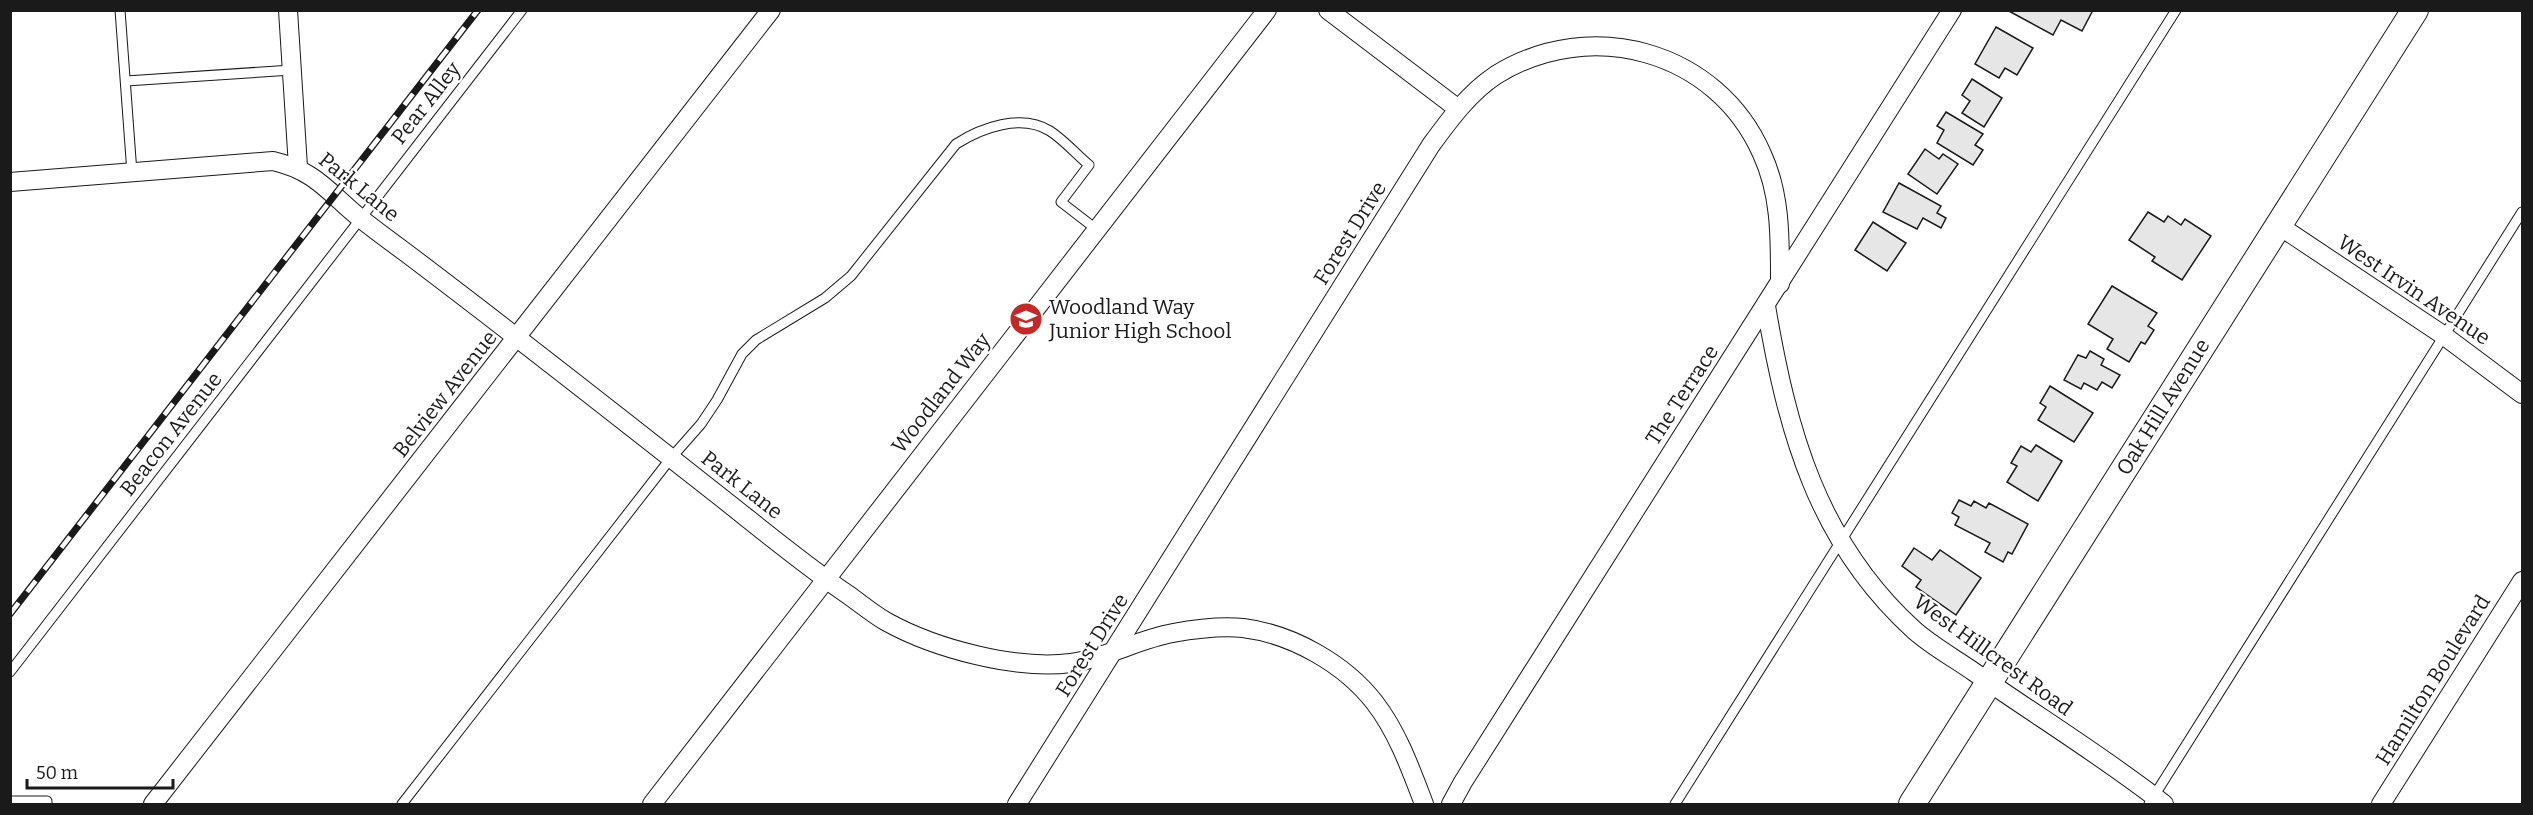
<svg xmlns="http://www.w3.org/2000/svg" width="2533" height="815" font-family="Bitter,serif">
<style>
.building{fill:#e6e6e6;stroke:#1a1a1a;stroke-width:1.5}
.lines{fill:none;stroke-linecap:round;stroke-linejoin:round}
.lane-casing{stroke:#1a1a1a;stroke-width:11}
.street-casing{stroke:#1a1a1a;stroke-width:20}
.secondary-casing{stroke:#1a1a1a;stroke-width:28}
.lane{stroke:#fff;stroke-width:9}
.street{stroke:#fff;stroke-width:18}
.secondary{stroke:#fff;stroke-width:26}
.rail-casing{stroke:#1a1a1a;stroke-width:7}
.rail{stroke:#fff;stroke-width:4.5;stroke-dasharray:14;stroke-linecap:butt}
.labels{text-anchor:middle;dominant-baseline:central;stroke-width:4.5;stroke-linejoin:round;paint-order:stroke}
.street-label{font-size:21px;fill:#1a1a1a;stroke:#fff}
.poi-label{font-size:21px;fill:#1a1a1a;stroke:#fff;text-anchor:start}
</style>
<rect width="100%" height="100%" fill="#fff"/>
<g class="building">
<path d="M 2007,10 L 2093,10 L 2082,31 L 2061,20 L 2053,35 Z"/>
<path d="M 1996,27 L 2033,48 L 2017,75 L 2005,68 L 1999,78 L 1975,64 Z"/>
<path d="M 1972,79 L 2002,98 L 1984,127 L 1962,113 L 1970,101 L 1962,95 Z"/>
<path d="M 1946,112 L 1983,134 L 1975,145 L 1983,150 L 1973,165 L 1937,143 L 1944,130 L 1937,126 Z"/>
<path d="M 1925,149 L 1939,159 L 1943,154 L 1958,164 L 1937,194 L 1908,174 Z"/>
<path d="M 1899,183 L 1941,206 L 1937,213 L 1946,218 L 1941,228 L 1923,218 L 1917,229 L 1883,212 Z"/>
<path d="M 2148,212 L 2164,222 L 2168,216 L 2181,225 L 2185,219 L 2211,236 L 2182,280 L 2152,261 L 2155,257 L 2129,240 Z"/>
<path d="M 1873,222 L 1906,243 L 1887,271 L 1855,250 Z"/>
<path d="M 2112,286 L 2157,313 L 2148,326 L 2154,330 L 2145,344 L 2141,342 L 2129,362 L 2107,349 L 2113,339 L 2088,324 Z"/>
<path d="M 2090,351 L 2104,359 L 2101,365 L 2120,375 L 2112,388 L 2102,382 L 2097,390 L 2084,383 L 2081,389 L 2064,380 L 2078,355 L 2086,358 Z"/>
<path d="M 2050,386 L 2093,413 L 2074,442 L 2038,420 L 2046,407 L 2040,403 Z"/>
<path d="M 2036,445 L 2062,461 L 2038,501 L 2007,482 L 2017,466 L 2011,463 L 2021,446 L 2031,452 Z"/>
<path d="M 1959,500 L 1971,506 L 1974,501 L 1986,508 L 1989,503 L 2028,524 L 2012,554 L 2008,552 L 2003,562 L 1985,552 L 1990,543 L 1955,525 L 1959,517 L 1952,513 Z"/>
<path d="M 1914,548 L 1932,560 L 1940,550 L 1981,578 L 1956,615 L 1916,587 L 1921,580 L 1902,566 Z"/>
</g>
<g class="lines">
<g class="lane-casing">
<g id="lane">
<path d="M 120,10 L 132,173"/>
<path d="M 126,81 L 292,70"/>
<path d="M 10,672 L 522,10"/>
<path d="M 10,801 L 47,801 L 47,804"/>
<path d="M 402,804 L 671,458 L 701,424 L 717,400 L 742,354 L 756,340 L 825,298 L 851,276 L 956,144 C 981,128 1021,113 1050,131 C 1064,140 1077,155 1089,165 L 1061,202 L 1096,229"/>
<path d="M 1675,804 L 2176,10"/>
<path d="M 2149,804 L 2522,212"/>
</g>
</g>
<g class="street-casing">
<g id="street">
<path d="M 288,10 L 298,167"/>
<path d="M 1328,10 L 1457,108"/>
<path d="M 10,182 L 273,161 C 316,171 328,192 360,218 C 375,230 390,241 405,252 C 511,332 614,413 718,495 C 760,528 802,563 847,594 C 860,603 873,614 887,622 C 936,649 1016,670 1071,663 C 1106,658 1139,639 1173,633 C 1195,629 1221,626 1243,628 C 1292,634 1345,664 1375,703 C 1398,733 1411,770 1424,804"/>
<path d="M 2278,225 L 2443,335 L 2522,394"/>
<path d="M 1766,306 C 1787,430 1817,542 1914,630 C 1932,646 1954,658 1974,672 C 2037,716 2104,757 2164,804"/>
<path d="M 153,804 L 771,10"/>
<path d="M 652,804 L 1267,10"/>
<path d="M 1017,804 L 1431,145 C 1450,119 1469,93 1496,75 C 1591,16 1717,51 1762,154 C 1781,195 1780,239 1780,284"/>
<path d="M 1451,804 L 1463,782 L 1952,10"/>
<path d="M 2381,804 L 2522,581"/>
</g>
</g>
<g class="secondary-casing">
<path id="secondary" d="M 1912,804 L 2415,10"/>
</g>
<use href="#lane" class="lane"/>
<use href="#street" class="street"/>
<use href="#secondary" class="secondary"/>
<g class="rail-casing">
<path id="rail" d="M 10,614 L 478,10"/>
</g>
<use href="#rail" class="rail"/>
</g>
<defs>
<g id="school-disc" transform="scale(1.725)"><circle r="9.5" fill="#c62828" stroke="#fff"/><path d="M0-5L7-2L0 1L-7-2ZM-4 1L0 2.5L4 1V4Q0 6-4 4Z" fill="#fff"/></g>
</defs>
<g fill-rule="evenodd">
<use href="#school-disc" x="1026" y="319"/>
</g>
<g class="labels">
<g class="street-label">
<text transform="translate(426 103) rotate(-52)">Pear Alley</text>
<text transform="translate(359 187) rotate(39)">Park Lane</text>
<text transform="translate(1350 233) rotate(-58)">Forest Drive</text>
<text transform="translate(2414 290) rotate(34)">West Irvin Avenue</text>
<text transform="translate(941 393) rotate(-52)">Woodland Way</text>
<text transform="translate(445 394) rotate(-52)">Belview Avenue</text>
<text transform="translate(1682 395) rotate(-57)">The Terrace</text>
<text transform="translate(2163 407) rotate(-58)">Oak Hill Avenue</text>
<text transform="translate(171 434) rotate(-52)">Beacon Avenue</text>
<text transform="translate(742 485) rotate(38)">Park Lane</text>
<text transform="translate(1092 645) rotate(-58)">Forest Drive</text>
<text transform="translate(1993 655) rotate(36)">West Hillcrest Road</text>
<text transform="translate(2433 680) rotate(-58)">Hamilton Boulevard</text>
</g>
<g class="poi-label">
<text x="1049" y="307">Woodland Way<tspan x="1049" dy="24">Junior High School</tspan></text>
</g>
</g>
<rect width="2533" height="815" fill="none" stroke="#1a1a1a" stroke-width="24"/>
<path d="M27 779v9h146v-9" fill="none" stroke="#1a1a1a" stroke-width="3"/>
<text x="36" y="779" font-size="18" fill="#1a1a1a" stroke="#ffffff" stroke-width="4.5" paint-order="stroke">50 m</text>
</svg>
